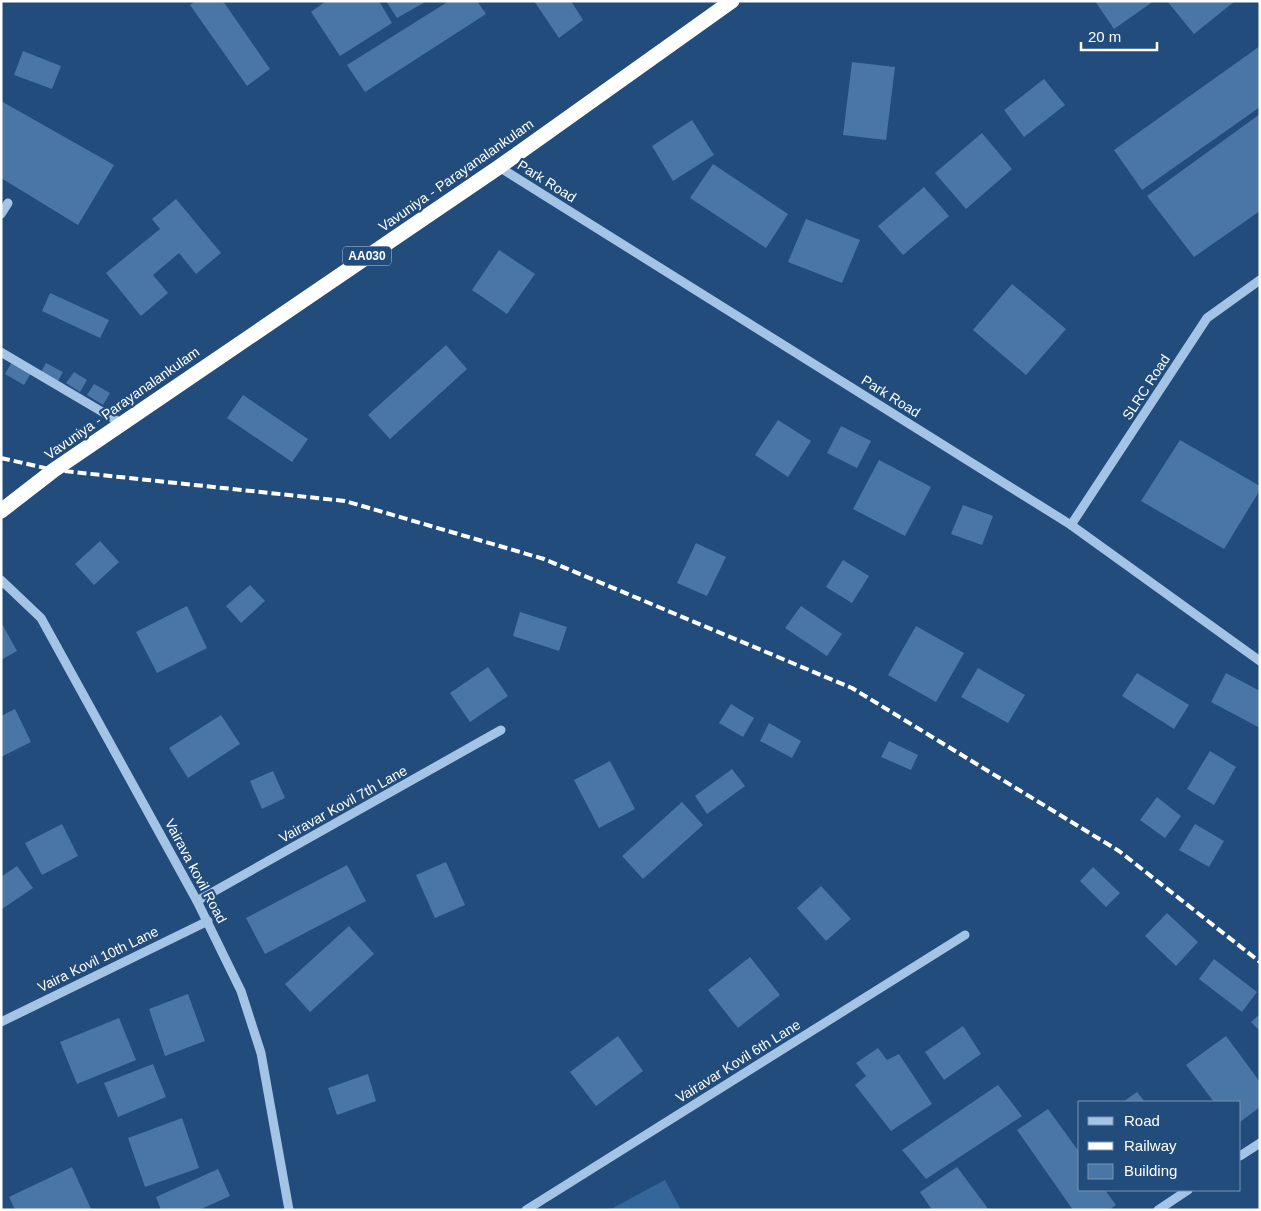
<svg xmlns="http://www.w3.org/2000/svg" width="1261" height="1211" font-family="Arial,sans-serif">
<style>
.green{fill:#34669a}
.building{fill:#4976a5}
.lines{fill:none;stroke-linecap:round;stroke-linejoin:round}
.minor{stroke:#a4c4e6;stroke-width:9}
.highway{stroke:#fff;stroke-width:15}
.rail{stroke:#fff;stroke-width:4;stroke-dasharray:9 4;stroke-linecap:butt}
.labels{text-anchor:middle;dominant-baseline:central;stroke-width:4.5;stroke-linejoin:round;paint-order:stroke}
.shield{fill:#214c7c;stroke:#bcc9d8;stroke-width:1}
.shield-label{font-size:12px;font-weight:bold;fill:#fff}
.street-label{font-size:14px;fill:#fff;stroke:#214c7c}
</style>
<rect width="100%" height="100%" fill="#214c7c"/>
<path class="green" d="M 665,1180 L 681,1210 L 609,1210 Z"/>
<g class="building">
<path d="M 196,1 L 223,1 L 270,69 L 247,86 L 190,5 Z"/>
<path d="M 326,1 L 379,1 L 392,23 L 340,56 L 311,12 Z"/>
<path d="M 386,1 L 427,1 L 397,18 Z"/>
<path d="M 449,1 L 477,1 L 486,14 L 365,92 L 347,65 Z"/>
<path d="M 534,1 L 571,1 L 583,20 L 559,38 Z"/>
<path d="M 1095,1 L 1154,1 L 1114,29 Z"/>
<path d="M 1167,1 L 1235,1 L 1194,34 Z"/>
<path d="M 1260,46 L 1260,107 L 1142,190 L 1114,150 Z"/>
<path d="M 23,51 L 61,66 L 52,89 L 14,75 Z"/>
<path d="M 852,62 L 895,67 L 886,140 L 843,135 Z"/>
<path d="M 1044,79 L 1065,105 L 1024,137 L 1004,110 Z"/>
<path d="M 1,101 L 114,165 L 78,225 L 1,178 Z"/>
<path d="M 1260,114 L 1260,211 L 1194,257 L 1147,196 Z"/>
<path d="M 692,120 L 714,155 L 673,181 L 652,146 Z"/>
<path d="M 982,133 L 1012,169 L 966,209 L 935,173 Z"/>
<path d="M 713,164 L 788,214 L 766,248 L 690,198 Z"/>
<path d="M 924,187 L 949,216 L 903,255 L 878,226 Z"/>
<path d="M 176,199 L 221,253 L 196,274 L 179,253 L 153,275 L 168,293 L 141,316 L 106,273 L 160,229 L 152,219 Z"/>
<path d="M 806,219 L 860,240 L 842,283 L 788,262 Z"/>
<path d="M 499,250 L 535,274 L 507,314 L 472,290 Z"/>
<path d="M 1012,284 L 1066,329 L 1026,375 L 973,330 Z"/>
<path d="M 50,293 L 109,320 L 100,338 L 42,311 Z"/>
<path d="M 446,345 L 467,369 L 390,439 L 368,415 Z"/>
<path d="M 12,362 L 31,373 L 24,385 L 5,374 Z"/>
<path d="M 46,363 L 63,372 L 57,383 L 40,374 Z"/>
<path d="M 74,372 L 87,380 L 80,392 L 66,383 Z"/>
<path d="M 94,384 L 110,393 L 103,405 L 87,395 Z"/>
<path d="M 243,395 L 308,439 L 292,462 L 227,418 Z"/>
<path d="M 778,420 L 811,441 L 788,477 L 755,455 Z"/>
<path d="M 841,426 L 871,441 L 857,468 L 827,453 Z"/>
<path d="M 1180,440 L 1260,486 L 1260,490 L 1224,549 L 1141,501 Z"/>
<path d="M 879,460 L 931,487 L 905,536 L 853,509 Z"/>
<path d="M 963,505 L 993,516 L 982,545 L 951,534 Z"/>
<path d="M 100,541 L 119,562 L 94,585 L 75,564 Z"/>
<path d="M 696,543 L 726,557 L 707,596 L 677,583 Z"/>
<path d="M 843,560 L 869,576 L 852,603 L 826,587 Z"/>
<path d="M 250,585 L 265,601 L 241,623 L 226,606 Z"/>
<path d="M 187,606 L 207,648 L 157,673 L 136,632 Z"/>
<path d="M 801,606 L 842,634 L 827,656 L 785,628 Z"/>
<path d="M 520,612 L 567,627 L 559,651 L 513,636 Z"/>
<path d="M 1,622 L 17,651 L 1,660 Z"/>
<path d="M 916,626 L 964,653 L 936,702 L 888,675 Z"/>
<path d="M 488,667 L 508,696 L 470,722 L 450,693 Z"/>
<path d="M 978,668 L 1025,695 L 1008,723 L 961,697 Z"/>
<path d="M 1137,673 L 1189,705 L 1174,729 L 1122,696 Z"/>
<path d="M 1226,673 L 1260,691 L 1260,728 L 1211,702 Z"/>
<path d="M 731,704 L 754,718 L 743,737 L 719,723 Z"/>
<path d="M 15,709 L 31,742 L 1,757 L 1,716 Z"/>
<path d="M 221,715 L 240,744 L 188,778 L 169,748 Z"/>
<path d="M 769,723 L 801,741 L 792,758 L 760,741 Z"/>
<path d="M 889,741 L 918,755 L 911,770 L 881,757 Z"/>
<path d="M 1210,751 L 1236,767 L 1214,805 L 1187,789 Z"/>
<path d="M 610,761 L 635,809 L 599,828 L 574,780 Z"/>
<path d="M 732,769 L 745,786 L 707,814 L 695,796 Z"/>
<path d="M 273,771 L 285,798 L 262,809 L 250,781 Z"/>
<path d="M 1157,797 L 1181,816 L 1165,838 L 1140,820 Z"/>
<path d="M 682,802 L 703,825 L 643,879 L 622,856 Z"/>
<path d="M 62,824 L 78,856 L 42,875 L 25,843 Z"/>
<path d="M 1195,824 L 1224,841 L 1209,867 L 1179,850 Z"/>
<path d="M 446,862 L 465,905 L 435,918 L 416,875 Z"/>
<path d="M 347,865 L 366,901 L 265,954 L 246,918 Z"/>
<path d="M 17,866 L 33,888 L 2,909 L 1,877 Z"/>
<path d="M 1093,867 L 1120,893 L 1106,907 L 1080,881 Z"/>
<path d="M 821,886 L 851,919 L 826,941 L 797,908 Z"/>
<path d="M 1167,913 L 1198,942 L 1176,966 L 1145,936 Z"/>
<path d="M 349,926 L 374,954 L 310,1012 L 285,984 Z"/>
<path d="M 750,957 L 780,995 L 738,1028 L 708,990 Z"/>
<path d="M 1214,959 L 1257,992 L 1242,1012 L 1199,979 Z"/>
<path d="M 188,994 L 205,1041 L 165,1056 L 149,1009 Z"/>
<path d="M 1260,1014 L 1260,1031 L 1251,1022 Z"/>
<path d="M 119,1018 L 136,1060 L 77,1084 L 60,1042 Z"/>
<path d="M 963,1026 L 981,1054 L 944,1080 L 925,1052 Z"/>
<path d="M 618,1036 L 643,1071 L 596,1106 L 570,1072 Z"/>
<path d="M 1226,1036 L 1260,1082 L 1260,1107 L 1240,1122 L 1240,1102 L 1214,1102 L 1186,1065 Z"/>
<path d="M 878,1048 L 887,1060 L 899,1054 L 932,1104 L 891,1131 L 855,1085 L 866,1076 L 856,1063 Z"/>
<path d="M 153,1064 L 166,1097 L 118,1117 L 104,1083 Z"/>
<path d="M 368,1074 L 376,1101 L 337,1115 L 328,1088 Z"/>
<path d="M 998,1085 L 1022,1116 L 926,1179 L 902,1150 Z"/>
<path d="M 1137,1092 L 1145,1102 L 1123,1102 Z"/>
<path d="M 1048,1109 L 1080,1153 L 1080,1190 L 1105,1190 L 1116,1205 L 1109,1210 L 1073,1210 L 1017,1130 Z"/>
<path d="M 182,1118 L 199,1168 L 145,1187 L 128,1138 Z"/>
<path d="M 72,1167 L 91,1209 L 15,1210 L 9,1197 Z"/>
<path d="M 957,1167 L 989,1210 L 932,1210 L 920,1192 Z"/>
<path d="M 218,1169 L 230,1196 L 199,1210 L 161,1210 L 156,1197 Z"/>
</g>
<g class="lines">
<g class="minor">
<path d="M 499,167 L 1071,525 L 1260,661"/>
<path d="M 1,214 L 8,203"/>
<path d="M 1,352 L 121,423"/>
<path d="M 1071,525 L 1207,318 L 1260,280"/>
<path d="M 1,580 L 41,618 L 197,901 L 241,991 L 261,1053 L 289,1210"/>
<path d="M 197,901 L 501,730"/>
<path d="M 1,1022 L 208,921"/>
<path d="M 1240,1156 L 1260,1143"/>
<path d="M 526,1210 L 965,935"/>
<path d="M 1158,1210 L 1188,1190"/>
</g>
<path class="highway" d="M 1,511 L 54,470 L 499,167 L 732,1"/>
<path class="rail" d="M 1,458 L 54,470 L 345,501 L 544,559 L 852,688 L 1119,851 L 1260,962"/>
</g>
<g class="labels">
<rect class="shield" x="343" y="246.5" width="48" height="19" rx="4"/>
<g class="shield-label">
<text x="367" y="256">AA030</text>
</g>
<g class="street-label">
<text transform="translate(456 175) rotate(-35)">Vavuniya - Parayanalankulam</text>
<text transform="translate(547 181) rotate(32)">Park Road</text>
<text transform="translate(1146 387) rotate(-57)">SLRC Road</text>
<text transform="translate(891 396) rotate(32)">Park Road</text>
<text transform="translate(122 403) rotate(-35)">Vavuniya - Parayanalankulam</text>
<text transform="translate(343 804) rotate(-29)">Vairavar Kovil 7th Lane</text>
<text transform="translate(196 871) rotate(62)">Vairava kovil Road</text>
<text transform="translate(98 959) rotate(-26)">Vaira Kovil 10th Lane</text>
<text transform="translate(738 1061) rotate(-32)">Vairavar Kovil 6th Lane</text>
</g>
</g>
<rect width="1261" height="1211" fill="none" stroke="#ffffff" stroke-width="5"/>
<rect x="1078" y="1101" width="162" height="90" fill="#214c7c" stroke="#7a94b0"/>
<rect x="1088" y="1117" width="25" height="8" fill="#a4c4e6" stroke="#7a94b0"/>
<text x="1124" y="1126" font-size="15" fill="#ffffff">Road</text>
<rect x="1088" y="1142" width="25" height="8" fill="#ffffff" stroke="#7a94b0"/>
<text x="1124" y="1151" font-size="15" fill="#ffffff">Railway</text>
<rect x="1088" y="1164" width="25" height="15" fill="#4976a5" stroke="#7a94b0"/>
<text x="1124" y="1176" font-size="15" fill="#ffffff">Building</text>
<path d="M1081 42v8h76v-8" fill="none" stroke="#ffffff" stroke-width="2.5"/>
<text x="1088" y="42" font-size="15" fill="#ffffff" stroke="#214c7c" stroke-width="4" paint-order="stroke">20 m</text>
</svg>
